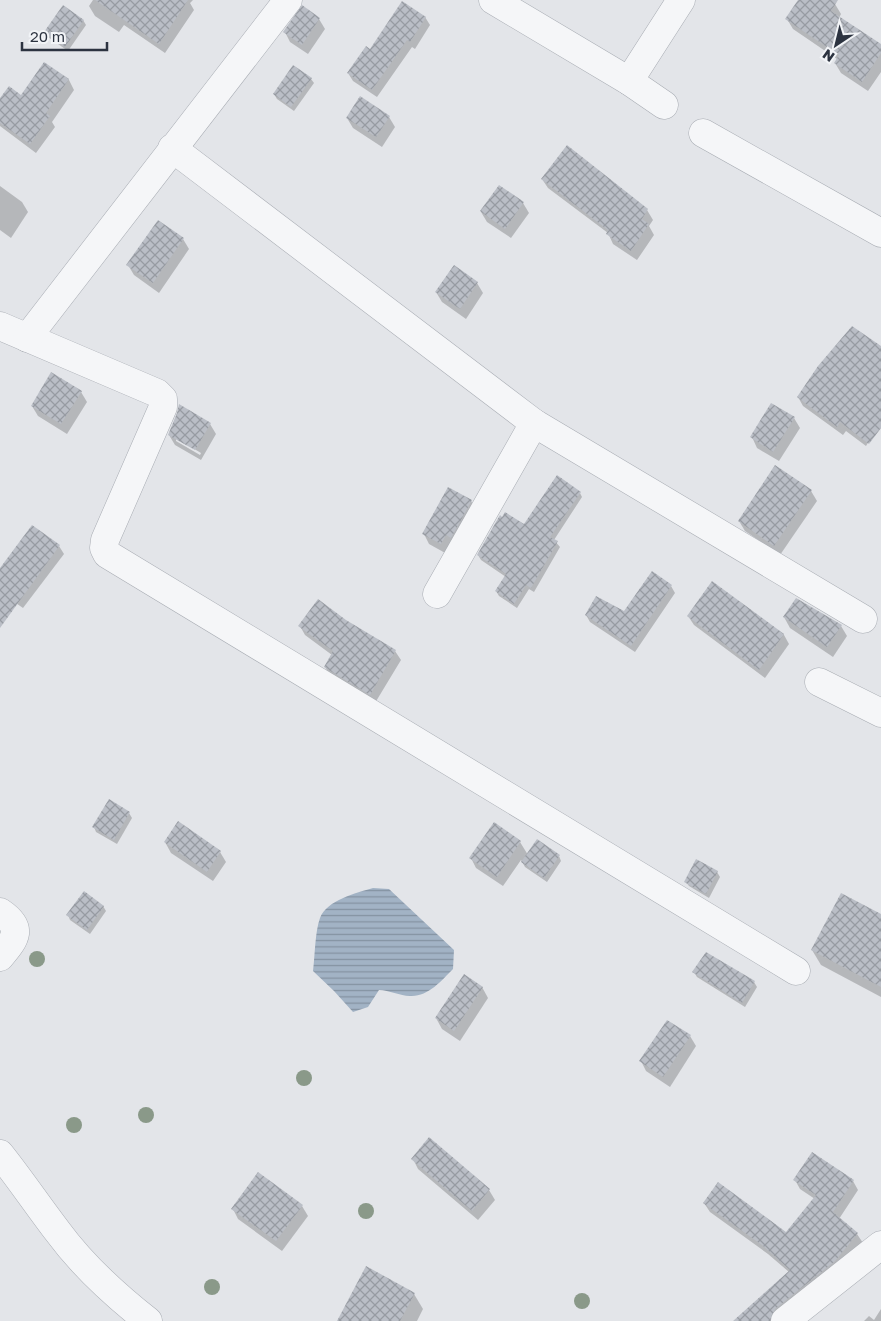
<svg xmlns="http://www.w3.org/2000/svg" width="881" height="1321" font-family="'Golos Text',sans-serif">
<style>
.water{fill:url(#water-rules)}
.shadow{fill:#0003;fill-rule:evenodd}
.building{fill:url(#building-cross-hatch)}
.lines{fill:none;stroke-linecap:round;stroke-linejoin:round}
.minor-casing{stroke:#a8acb3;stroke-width:29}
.minor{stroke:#f5f6f8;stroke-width:28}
.tree{fill:#8a9989}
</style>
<defs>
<pattern id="water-rules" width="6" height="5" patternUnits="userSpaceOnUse" patternTransform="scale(1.25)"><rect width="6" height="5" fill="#a2b3c5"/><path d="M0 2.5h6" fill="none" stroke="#8492a1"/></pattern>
<pattern id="building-cross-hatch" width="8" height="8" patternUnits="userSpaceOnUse" patternTransform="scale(1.25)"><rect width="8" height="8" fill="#babec6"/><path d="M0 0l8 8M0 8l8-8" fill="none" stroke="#979ba2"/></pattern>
</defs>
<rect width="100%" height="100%" fill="#e3e5e9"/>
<path class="water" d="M 373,888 L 389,889 L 454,950 L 453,969 C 441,981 428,997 410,996 C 400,996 389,990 379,990 L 368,1007 L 353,1012 L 334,991 L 313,971 C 315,956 315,931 320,918 C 327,900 356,893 373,888 Z"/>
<g class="shadow">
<path d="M 93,0 L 193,0 L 190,3 L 194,10 L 165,53 L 124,25 L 119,32 L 95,16 L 89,6 Z"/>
<path d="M 799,0 L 830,0 L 835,4 L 841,14 L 839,18 L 881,46 L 881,72 L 868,91 L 841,73 L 835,63 L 837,59 L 793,29 L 787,19 Z"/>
<path d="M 425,17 L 430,25 L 415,49 L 412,47 L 377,97 L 353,81 L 348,73 L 371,51 Z"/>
<path d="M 319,19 L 325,29 L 308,54 L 290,42 L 285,32 Z"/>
<path d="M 83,20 L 86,25 L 68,51 L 48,37 L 45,32 Z"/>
<path d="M 44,64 L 69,80 L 74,90 L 52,122 L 55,127 L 36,153 L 0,126 L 0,101 L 22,97 Z"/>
<path d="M 311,79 L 314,83 L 294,111 L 277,99 L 274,94 Z"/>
<path d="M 389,117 L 395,127 L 382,147 L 353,128 L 347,118 Z"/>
<path d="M 542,179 L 647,210 L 653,220 L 649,226 L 654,235 L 637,260 L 613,244 L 608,233 L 548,188 Z"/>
<path d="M 0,186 L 22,202 L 28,212 L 11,238 L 0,230 Z"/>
<path d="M 523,203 L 529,213 L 511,238 L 487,222 L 481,212 Z"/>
<path d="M 183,239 L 189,249 L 159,293 L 134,275 L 128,265 Z"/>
<path d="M 454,266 L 477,283 L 483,293 L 466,319 L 442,302 L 436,292 Z"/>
<path d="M 881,348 L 881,422 L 866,446 L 846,431 L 843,435 L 803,406 L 798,397 Z"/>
<path d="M 81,392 L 87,402 L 67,434 L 38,416 L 32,406 Z"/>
<path d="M 180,406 L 210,424 L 216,434 L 201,460 L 175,445 L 169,435 ZM 176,438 L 201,453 L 200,455 L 176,441 Z"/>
<path d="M 794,418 L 800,428 L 779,461 L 757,448 L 752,437 Z"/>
<path d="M 811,491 L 817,501 L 780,555 L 745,531 L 739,521 Z"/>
<path d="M 580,493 L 582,497 L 554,540 L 560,547 L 534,592 L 529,589 L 517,608 L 499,596 L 496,591 L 506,577 L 481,560 L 478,555 Z"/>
<path d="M 471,501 L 477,511 L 447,554 L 429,544 L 424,534 Z"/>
<path d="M 59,546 L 64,554 L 23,608 L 0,592 L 0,571 Z"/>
<path d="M 713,583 L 784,635 L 789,644 L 765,678 L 694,625 L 688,616 Z"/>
<path d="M 671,586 L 675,593 L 635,652 L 590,622 L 586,615 L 624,613 Z"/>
<path d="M 784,617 L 841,626 L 847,636 L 833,657 L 790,628 Z"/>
<path d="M 345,621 L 395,651 L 401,660 L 375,703 L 330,676 L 325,667 L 332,655 L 305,635 L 300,626 Z"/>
<path d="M 109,801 L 129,813 L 132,818 L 117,844 L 96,832 L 94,827 Z"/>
<path d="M 494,824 L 520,842 L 528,855 L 559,856 L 561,861 L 547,882 L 525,867 L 521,860 L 503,886 L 476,868 L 471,858 Z"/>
<path d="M 165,842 L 220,852 L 226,862 L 213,881 L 171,853 Z"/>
<path d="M 717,872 L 720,877 L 709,898 L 689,886 L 686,882 Z"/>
<path d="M 103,906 L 106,911 L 90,934 L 70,920 L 68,915 Z"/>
<path d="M 881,916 L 881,997 L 821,965 L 812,950 Z"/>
<path d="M 694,972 L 754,982 L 757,987 L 745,1007 L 697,977 Z"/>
<path d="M 482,987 L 488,998 L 460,1041 L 442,1029 L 436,1018 Z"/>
<path d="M 667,1021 L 690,1036 L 696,1046 L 670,1087 L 646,1071 L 641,1061 Z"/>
<path d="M 413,1159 L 489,1190 L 495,1200 L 478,1220 L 418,1169 Z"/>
<path d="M 795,1180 L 853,1181 L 858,1190 L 839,1219 L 857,1234 L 863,1243 L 778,1321 L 735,1321 L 789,1272 L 768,1254 L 710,1212 L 704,1203 L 787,1233 L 815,1199 L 800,1189 Z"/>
<path d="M 302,1206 L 308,1216 L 282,1251 L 238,1219 L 233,1209 Z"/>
<path d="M 414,1294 L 423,1309 L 417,1321 L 338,1321 Z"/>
<path d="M 881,1309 L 881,1321 L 864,1321 L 869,1316 L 874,1320 Z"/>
</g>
<g class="building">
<path d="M 95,0 L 188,0 L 159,44 Z"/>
<path d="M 798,0 L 838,0 L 831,11 L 881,44 L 881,53 L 862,82 L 834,63 L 839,55 L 785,19 Z"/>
<path d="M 402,1 L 426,17 L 410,42 L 407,40 L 372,90 L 347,73 L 366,46 L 370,49 Z"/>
<path d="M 63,5 L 84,20 L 65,47 L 44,32 Z"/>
<path d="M 302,5 L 320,18 L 302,45 L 283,32 Z"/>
<path d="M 44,62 L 69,79 L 46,113 L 50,116 L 30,144 L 0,123 L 0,98 L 9,86 L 21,95 Z"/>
<path d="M 293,65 L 312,78 L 291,107 L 273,94 Z"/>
<path d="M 360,96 L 390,116 L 376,137 L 346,118 Z"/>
<path d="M 567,145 L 648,209 L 642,219 L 649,224 L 631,251 L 606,234 L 608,230 L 541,179 Z"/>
<path d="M 499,185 L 524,202 L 505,229 L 480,211 Z"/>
<path d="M 158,220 L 184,238 L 153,283 L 126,265 Z"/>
<path d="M 454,265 L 478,282 L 460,309 L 435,292 Z"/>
<path d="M 852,326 L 881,346 L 881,428 L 869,444 L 840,422 L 837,427 L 797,397 L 818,366 Z"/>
<path d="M 51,372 L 82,391 L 61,424 L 31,406 Z"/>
<path d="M 771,403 L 795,417 L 773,452 L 750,437 Z"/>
<path d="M 179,404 L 211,423 L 195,450 L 168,435 L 177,413 Z"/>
<path d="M 775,465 L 812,490 L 774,546 L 738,521 Z"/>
<path d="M 557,475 L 581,492 L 550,537 L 558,541 L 531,588 L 526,585 L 514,604 L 495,591 L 506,574 L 477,555 L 500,515 L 502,517 L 505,512 L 524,524 Z"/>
<path d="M 448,487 L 472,500 L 451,538 L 446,535 L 441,544 L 422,534 Z"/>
<path d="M 32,525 L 60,545 L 0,628 L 0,568 Z"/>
<path d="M 652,571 L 672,585 L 631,646 L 585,615 L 596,596 L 624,611 Z"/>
<path d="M 712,581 L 784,634 L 759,670 L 687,616 Z"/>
<path d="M 796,598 L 842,625 L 827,647 L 783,617 Z"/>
<path d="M 318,599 L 346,620 L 396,650 L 370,695 L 324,667 L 333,651 L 298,626 Z"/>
<path d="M 109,799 L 130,812 L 114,840 L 92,827 Z"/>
<path d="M 178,821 L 221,851 L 207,872 L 164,842 Z"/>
<path d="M 494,822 L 521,841 L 497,877 L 469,858 Z"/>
<path d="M 537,839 L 560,855 L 544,878 L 521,862 Z"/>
<path d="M 696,859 L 718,871 L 706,894 L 684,882 Z"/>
<path d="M 84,891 L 104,906 L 87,930 L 66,915 Z"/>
<path d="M 841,893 L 881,914 L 881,987 L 811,950 Z"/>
<path d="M 706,952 L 755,981 L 742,1003 L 692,972 Z"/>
<path d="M 464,974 L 483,987 L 454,1031 L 435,1018 Z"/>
<path d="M 667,1020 L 691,1035 L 663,1077 L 639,1061 Z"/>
<path d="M 429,1137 L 490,1189 L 472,1211 L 411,1159 Z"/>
<path d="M 812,1152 L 854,1180 L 833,1212 L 858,1233 L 835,1261 L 775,1309 L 770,1321 L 733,1321 L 790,1270 L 762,1245 L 703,1203 L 718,1182 L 786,1232 L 816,1195 L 793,1180 Z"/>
<path d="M 258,1172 L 303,1205 L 276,1241 L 231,1209 Z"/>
<path d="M 366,1266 L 415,1293 L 400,1321 L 337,1321 Z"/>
</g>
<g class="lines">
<g class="minor-casing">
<g id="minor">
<path d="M 493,0 L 629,81 L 664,105"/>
<path d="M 629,81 L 681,0"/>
<path d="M 703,133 L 881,233"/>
<path d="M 172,148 L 534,423 L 863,619"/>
<path d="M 0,326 L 157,393 L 163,399 L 163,407 L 105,540 L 104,548 L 107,554 L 796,971"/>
<path d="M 27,338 L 288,0"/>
<path d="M 437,594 L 534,423"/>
<path d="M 819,682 L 881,713"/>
<path d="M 0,912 C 24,928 16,938 0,957"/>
<path d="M 0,1154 C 20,1179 38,1206 58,1232 C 83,1266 115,1295 148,1321"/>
<path d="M 785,1321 L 881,1245"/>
</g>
</g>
<use href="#minor" class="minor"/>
</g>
<g class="tree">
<circle cx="37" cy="959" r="8"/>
<circle cx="304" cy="1078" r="8"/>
<circle cx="146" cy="1115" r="8"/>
<circle cx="74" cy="1125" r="8"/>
<circle cx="366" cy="1211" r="8"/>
<circle cx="212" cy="1287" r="8"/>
<circle cx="582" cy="1301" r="8"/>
</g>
<g transform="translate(836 45) rotate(215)" stroke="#f2f4f7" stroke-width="4" paint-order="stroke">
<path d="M0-4L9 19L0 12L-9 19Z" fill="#2c3340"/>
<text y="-8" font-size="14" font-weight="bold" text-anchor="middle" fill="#2c3340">N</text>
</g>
<path d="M22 42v8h85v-8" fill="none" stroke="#2c3340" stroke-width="2.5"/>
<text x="30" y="42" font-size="15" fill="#2c3340" stroke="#f2f4f7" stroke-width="4" paint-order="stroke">20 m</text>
</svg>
